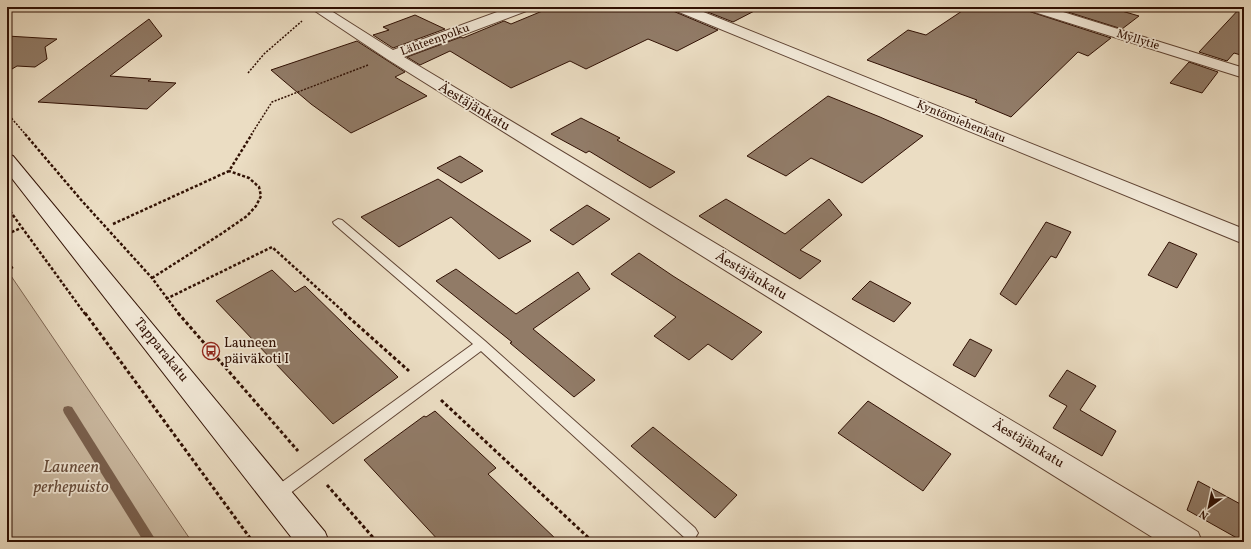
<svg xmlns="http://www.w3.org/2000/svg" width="1251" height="549" font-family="Vollkorn,serif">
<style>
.green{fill:#cbbaa2;stroke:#7e6552}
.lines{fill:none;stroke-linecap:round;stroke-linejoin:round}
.stream{fill:#7a614f;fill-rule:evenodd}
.building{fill:#917b67;stroke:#301003}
.service-casing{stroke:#5f4333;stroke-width:2}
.minor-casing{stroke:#5f4333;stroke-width:2}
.secondary-casing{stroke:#301003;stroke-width:2}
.path-far2{stroke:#301003;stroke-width:1.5;stroke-dasharray:2 1.5;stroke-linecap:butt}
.path-far1{stroke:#301003;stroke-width:2.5;stroke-dasharray:3 2;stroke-linecap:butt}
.path{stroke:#301003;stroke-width:3;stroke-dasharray:3.5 2.5;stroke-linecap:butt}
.service{fill:#f2e9d8;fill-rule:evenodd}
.minor{fill:#f2e9d8;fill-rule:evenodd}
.secondary{fill:#f2e9d8;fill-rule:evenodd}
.labels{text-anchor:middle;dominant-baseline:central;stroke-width:3.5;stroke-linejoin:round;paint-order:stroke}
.far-street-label{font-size:12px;fill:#301003;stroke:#f2e9d8}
.street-label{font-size:14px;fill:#301003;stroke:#f2e9d8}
.poi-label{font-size:14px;fill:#301003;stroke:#f2e9d8;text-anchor:start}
.near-park-label{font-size:17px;font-style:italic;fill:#664c3b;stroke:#f2e9d8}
</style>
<rect width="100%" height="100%" fill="#ebddc3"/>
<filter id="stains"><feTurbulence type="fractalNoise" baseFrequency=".005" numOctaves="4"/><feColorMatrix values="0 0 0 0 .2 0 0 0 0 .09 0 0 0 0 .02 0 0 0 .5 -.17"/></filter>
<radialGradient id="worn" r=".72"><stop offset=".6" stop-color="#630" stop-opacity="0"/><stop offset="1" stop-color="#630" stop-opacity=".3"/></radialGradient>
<path class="green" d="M 7,270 L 192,542 L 7,542 Z"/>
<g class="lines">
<path class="stream" d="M 68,406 L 72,407 L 157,542 L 144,542 L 64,413 L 63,410 L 64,407 Z"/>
</g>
<g class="building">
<path d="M 552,7 L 671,7 L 673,11 L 718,30 L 677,51 L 648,39 L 586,69 L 570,61 L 511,88 L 450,51 L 420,65 L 407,57 L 461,37 L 463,38 L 504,21 L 511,24 Z"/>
<path d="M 695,7 L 762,7 L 733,22 Z"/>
<path d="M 968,7 L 1025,7 L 1028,11 L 1111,38 L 1088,56 L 1078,52 L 1011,117 L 975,102 L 977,100 L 867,60 L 908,30 L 926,35 Z"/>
<path d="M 1052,7 L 1108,7 L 1139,16 L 1122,29 Z"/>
<path d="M 1241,7 L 1244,7 L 1244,56 L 1234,53 L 1227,61 L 1199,52 Z"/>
<path d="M 415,15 L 445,29 L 393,48 L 373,35 L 389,30 L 383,27 Z"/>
<path d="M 149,19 L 162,36 L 110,76 L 151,79 L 148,81 L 176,83 L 147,109 L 38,102 Z"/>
<path d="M 7,36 L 57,39 L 45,47 L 47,59 L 35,67 L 17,66 L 7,72 Z"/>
<path d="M 357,41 L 405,72 L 395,77 L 427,96 L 351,133 L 311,104 L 271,70 Z"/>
<path d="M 1189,62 L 1218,72 L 1202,93 L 1170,83 Z"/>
<path d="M 828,96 L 880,117 L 923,136 L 862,183 L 811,158 L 786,176 L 747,156 Z"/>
<path d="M 581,118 L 620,138 L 617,140 L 675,172 L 650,188 L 589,151 L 586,153 L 551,134 Z"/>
<path d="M 460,156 L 483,171 L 461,183 L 437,168 Z"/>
<path d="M 438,179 L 531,241 L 499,259 L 451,217 L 399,247 L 361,217 Z"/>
<path d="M 726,199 L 785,234 L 829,199 L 842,215 L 800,250 L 821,261 L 800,279 L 699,216 Z"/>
<path d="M 587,205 L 610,219 L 573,245 L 550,230 Z"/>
<path d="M 1046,222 L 1071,232 L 1056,258 L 1051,256 L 1016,305 L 1000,294 Z"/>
<path d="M 1169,242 L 1197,254 L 1177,288 L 1148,275 Z"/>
<path d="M 639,253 L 673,276 L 762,332 L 732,360 L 708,344 L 689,360 L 654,336 L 676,317 L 611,274 Z"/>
<path d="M 456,269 L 516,314 L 578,272 L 590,289 L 533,329 L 595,380 L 574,397 L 510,343 L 512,342 L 436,281 Z"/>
<path d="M 272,270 L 295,292 L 305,286 L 398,377 L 333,424 L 216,301 Z"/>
<path d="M 870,281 L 911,303 L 894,322 L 852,299 Z"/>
<path d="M 970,339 L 992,350 L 975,377 L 953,365 Z"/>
<path d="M 1067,370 L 1096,386 L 1080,410 L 1116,431 L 1102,456 L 1053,428 L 1067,406 L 1049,396 Z"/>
<path d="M 868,401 L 951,454 L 923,491 L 838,433 Z"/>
<path d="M 435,411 L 496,468 L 488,474 L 559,542 L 440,542 L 364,460 L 424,416 L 426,417 Z"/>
<path d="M 653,427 L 737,495 L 715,518 L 631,446 Z"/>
<path d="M 1198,481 L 1244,506 L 1244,542 L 1187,510 Z"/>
</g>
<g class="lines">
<g class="service-casing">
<path id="service" d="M 338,219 L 342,220 L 485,341 L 695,528 L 698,533 L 695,538 L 690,540 L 685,538 L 481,351 L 281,500 L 276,502 L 271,500 L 269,495 L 271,490 L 473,344 L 334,224 L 333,222 Z"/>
</g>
<g class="minor-casing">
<g id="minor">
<path d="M 309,7 L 325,7 L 393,50 L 511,7 L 531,7 L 529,10 L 404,57 L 1198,532 L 1202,542 L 1160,542 L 387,59 Z"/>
<path d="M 672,7 L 691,7 L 1244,229 L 1244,244 L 674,10 Z"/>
<path d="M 1026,7 L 1047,7 L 1244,68 L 1244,78 L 1028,10 Z"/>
</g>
</g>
<g class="secondary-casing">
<path id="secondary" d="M 7,154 L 13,156 L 325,532 L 329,542 L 295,542 L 7,172 Z"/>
</g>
<g class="path-far2">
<path d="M 248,73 L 264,54 L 302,21"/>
<path d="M 7,113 L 26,135"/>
<path d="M 251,135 L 272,102 L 368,65"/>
</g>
<g class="path-far1">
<path d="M 25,134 L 82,201 L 152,278 L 179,314"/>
<path d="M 7,207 L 85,314"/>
<path d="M 113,224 L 229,171 L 252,134"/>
<path d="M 7,234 L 21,228"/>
<path d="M 7,270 L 13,267"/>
<path d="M 152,278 L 221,234 L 247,216 L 256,206 L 261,196 L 259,187 L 249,178 L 229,171"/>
<path d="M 166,299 L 272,247 L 346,314"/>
</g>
<g class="path">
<path d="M 85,313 L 253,542"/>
<path d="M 178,313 L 298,451"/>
<path d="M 344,313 L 409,371"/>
<path d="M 441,400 L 593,542"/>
<path d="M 327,485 L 377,542"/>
</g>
<use href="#service" class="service"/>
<use href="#minor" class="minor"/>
<use href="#secondary" class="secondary"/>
</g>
<defs>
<g id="bus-ring" transform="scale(0.9)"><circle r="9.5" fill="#f2e9d8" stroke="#8f2418" stroke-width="1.5"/><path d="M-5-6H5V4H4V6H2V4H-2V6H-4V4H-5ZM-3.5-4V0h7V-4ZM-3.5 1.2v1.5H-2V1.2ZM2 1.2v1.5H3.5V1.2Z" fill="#8f2418"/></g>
</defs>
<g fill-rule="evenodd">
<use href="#bus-ring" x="211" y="351"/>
</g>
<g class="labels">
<g class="far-street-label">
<text transform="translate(435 40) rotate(-20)">Lähteenpolku</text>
<text transform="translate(1138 40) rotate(17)">Myllytie</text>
<text transform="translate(961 122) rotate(22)">Kyntömiehenkatu</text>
</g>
<g class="street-label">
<text transform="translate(474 107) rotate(31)">Äestäjänkatu</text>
<text transform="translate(751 276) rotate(31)">Äestäjänkatu</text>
<text transform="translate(161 350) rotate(51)">Tapparakatu</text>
<text transform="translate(1028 444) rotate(31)">Äestäjänkatu</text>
</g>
<g class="poi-label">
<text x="224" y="343">Launeen<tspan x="224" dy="16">päiväkoti I</tspan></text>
</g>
<g class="near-park-label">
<text x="71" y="467">Launeen<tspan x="71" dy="20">perhepuisto</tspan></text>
</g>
</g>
<rect width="1251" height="549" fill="none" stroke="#ebddc3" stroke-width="24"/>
<rect x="8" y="8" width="1235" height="533" fill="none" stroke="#301003" stroke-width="2"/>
<rect x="12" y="12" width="1227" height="525" fill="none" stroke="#301003"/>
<g transform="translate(1209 507) rotate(213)" stroke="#f2e9d8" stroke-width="3" paint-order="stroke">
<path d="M0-3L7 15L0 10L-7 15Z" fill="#301003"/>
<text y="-6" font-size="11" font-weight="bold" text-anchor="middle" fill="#301003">N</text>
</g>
<rect width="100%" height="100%" filter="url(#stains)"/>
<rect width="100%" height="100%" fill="url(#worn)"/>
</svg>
